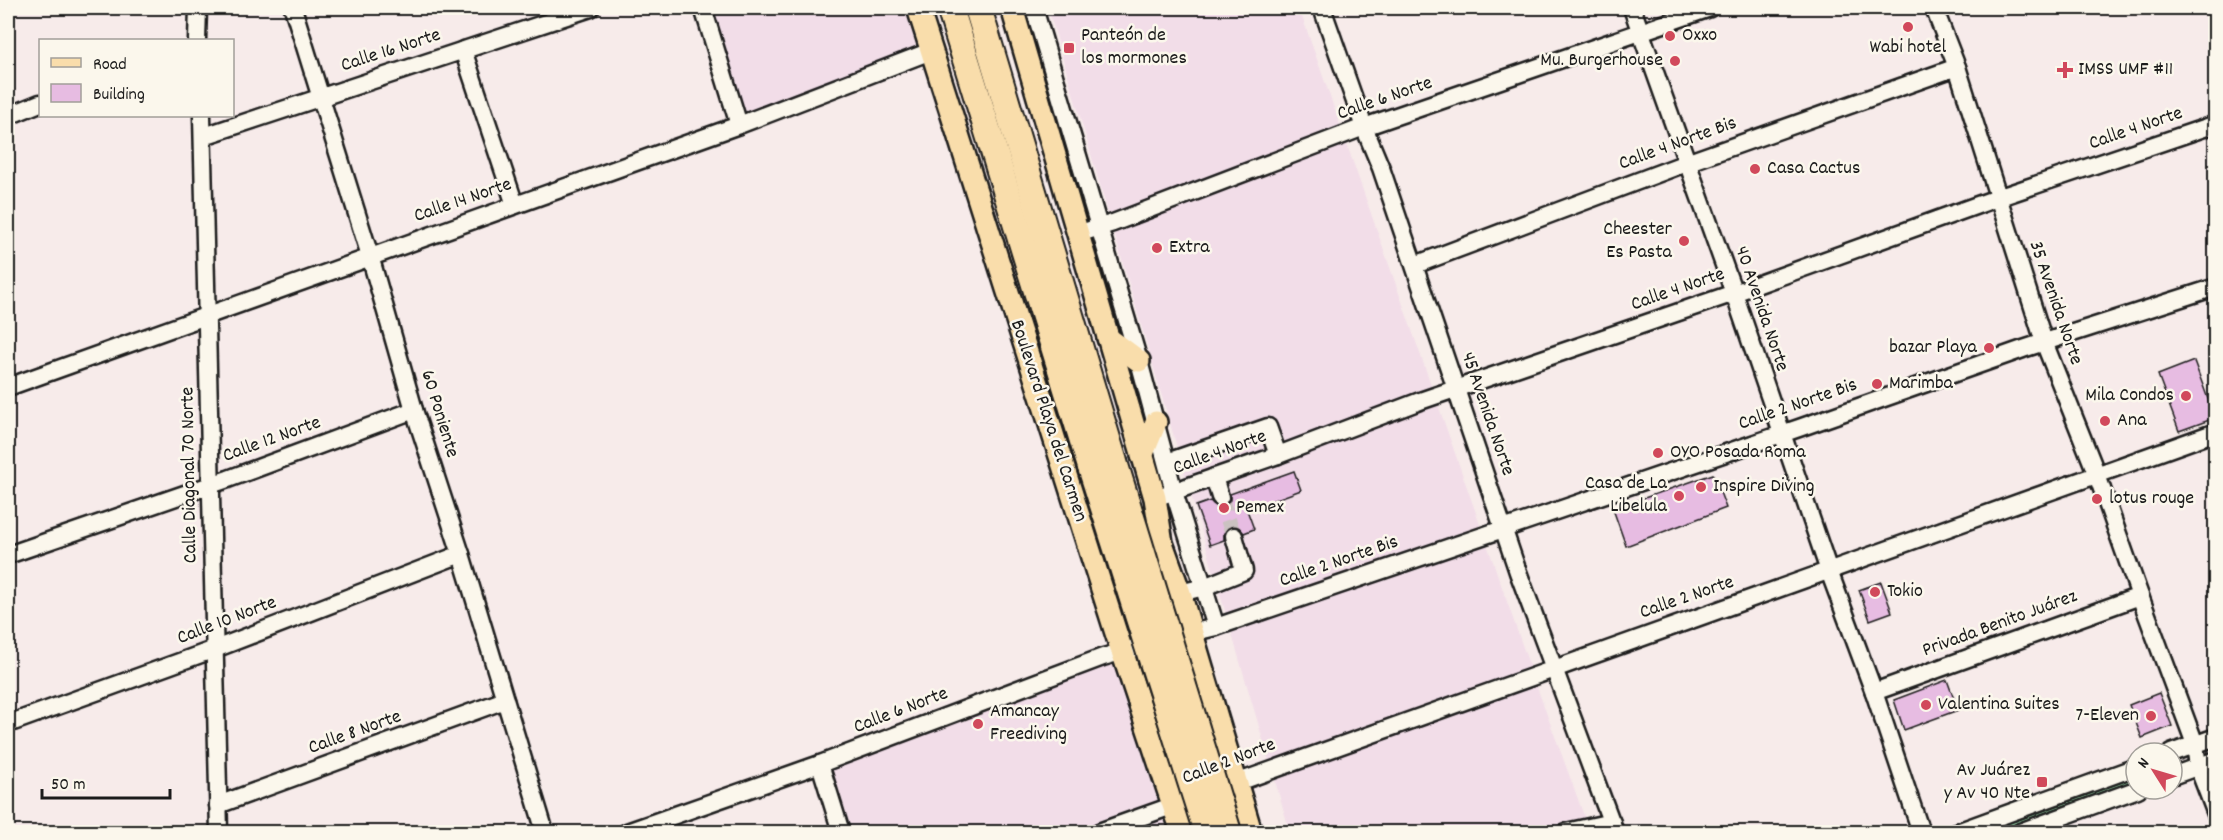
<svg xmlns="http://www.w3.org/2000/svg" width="2223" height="840" font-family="Dekko,sans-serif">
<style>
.built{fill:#f2dde8}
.green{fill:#a8edb9;stroke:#62846a;stroke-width:1.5}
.building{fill:#e7bce2;stroke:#1c1c1c;stroke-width:1.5}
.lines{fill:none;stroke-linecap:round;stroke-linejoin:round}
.minor-tunnel{stroke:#cbc2c1;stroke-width:16;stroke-dasharray:16 8;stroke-linecap:butt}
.minor-casing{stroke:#1c1c1c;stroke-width:21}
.major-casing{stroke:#1c1c1c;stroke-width:26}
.highway-casing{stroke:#1c1c1c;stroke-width:30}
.minor{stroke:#fbf7ec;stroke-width:16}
.major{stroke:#f9ddab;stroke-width:21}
.highway{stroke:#f9ddab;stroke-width:26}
.highway-bridge-casing{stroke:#1c1c1c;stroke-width:30;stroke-linecap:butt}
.highway-bridge{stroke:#f9ddab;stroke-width:26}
.poi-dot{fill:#d1495b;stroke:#fbf7ec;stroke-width:2}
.labels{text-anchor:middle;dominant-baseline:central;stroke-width:5;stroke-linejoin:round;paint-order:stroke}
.poi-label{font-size:20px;fill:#1c1c1c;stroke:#fbf7ec;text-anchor:start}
.street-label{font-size:20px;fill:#1c1c1c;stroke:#fbf7ec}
</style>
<rect width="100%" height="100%" fill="#f7ebea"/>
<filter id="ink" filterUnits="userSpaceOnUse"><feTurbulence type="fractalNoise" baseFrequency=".0167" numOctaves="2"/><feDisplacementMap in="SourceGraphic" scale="12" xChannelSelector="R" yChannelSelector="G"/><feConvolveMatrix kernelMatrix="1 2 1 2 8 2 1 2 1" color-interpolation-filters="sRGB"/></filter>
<g filter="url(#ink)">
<g class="built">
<path d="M 713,8 L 905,8 L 919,56 L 747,122 Z"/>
<path d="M 1048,8 L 1299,8 L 1538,690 L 1590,832 L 1290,832 Z"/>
<path d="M 1113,662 L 1168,832 L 846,832 L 826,767 Z"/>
</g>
<path class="green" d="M 2136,776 L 2136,781 L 1996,832 L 1982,832 Z"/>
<g class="building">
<path d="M 2194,361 L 2215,418 L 2179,431 L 2158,375 Z"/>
<path d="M 1294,471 L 1301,490 L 1247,510 L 1254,529 L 1244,533 L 1237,526 L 1231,526 L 1224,533 L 1224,540 L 1210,545 L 1196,506 L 1210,501 L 1217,507 L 1224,507 L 1230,500 L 1230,494 Z"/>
<path d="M 1713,474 L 1726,508 L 1626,546 L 1613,509 Z"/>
<path d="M 1881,582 L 1892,612 L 1870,620 L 1859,590 Z"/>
<path d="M 1947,680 L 1958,710 L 1904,730 L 1894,700 Z"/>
<path d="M 2159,693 L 2172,726 L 2142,738 L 2129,705 Z"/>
</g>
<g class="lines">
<path class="minor-tunnel" d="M 1220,497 L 1234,536"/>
<g class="minor-casing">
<g id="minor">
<path d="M 293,8 L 370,256 L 414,410 L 461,554 L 545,832"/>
<path d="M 703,8 L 739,125"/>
<path d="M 1034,8 L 1139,361 L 1174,492 L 1216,627"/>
<path d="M 1322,8 L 1364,127 L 1381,168 L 1518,572 L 1615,832"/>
<path d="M 1632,8 L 1734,293 L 1829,571 L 1874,692 L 1921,832"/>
<path d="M 1934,8 L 1957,67 L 2044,342 L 2097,475 L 2140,596 L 2195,744 L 2198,767 L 2216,814"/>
<path d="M 197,40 L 198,8"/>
<path d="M 463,50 L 515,205"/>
<path d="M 8,116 L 40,103"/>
<path d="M 202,116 L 219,832"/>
<path d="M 204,136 L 591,8"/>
<path d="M 1077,234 L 1113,223 L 1364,127 L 1710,8"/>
<path d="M 1415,265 L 1686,163 L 1957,67"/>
<path d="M 8,387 L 739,125 L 931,51"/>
<path d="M 1167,462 L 1268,427 L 1278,455"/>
<path d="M 1214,477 L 1220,497"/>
<path d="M 1155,498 L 1278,455 L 1420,401 L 1734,293 L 1997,198 L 2216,124"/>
<path d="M 8,555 L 228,479 L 414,410"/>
<path d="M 1180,593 L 1204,587 L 1244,571 L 1234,536"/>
<path d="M 1182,635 L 1216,627 L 1799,428 L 2023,349 L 2216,287"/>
<path d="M 1874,692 L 2140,596"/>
<path d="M 8,724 L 215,649 L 461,554"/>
<path d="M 2171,753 L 2216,737"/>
<path d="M 820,764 L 841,832"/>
<path d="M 2172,776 L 2216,760"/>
<path d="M 218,805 L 505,700"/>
<path d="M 627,832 L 820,764 L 1103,657 L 1157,642"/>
<path d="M 1099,832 C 1470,696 1844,568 2216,432"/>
<path d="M 1566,832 L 1612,822"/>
<path d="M 1957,832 L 2136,767"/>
<path d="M 2020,832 L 2138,789"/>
</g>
</g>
<g class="major-casing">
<g id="major">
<path d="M 918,8 L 1116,633 L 1182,832"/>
<path d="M 1012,8 L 1155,498 L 1162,543 L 1180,593 L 1251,832"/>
<path d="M 1108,338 L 1139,361"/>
<path d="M 1142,456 L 1156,422"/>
</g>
</g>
<g class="highway-casing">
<g id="highway">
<path d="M 950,8 L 1091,467"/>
<path d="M 978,8 L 1114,462"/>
</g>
</g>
<use href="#minor" class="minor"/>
<use href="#major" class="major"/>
<use href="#highway" class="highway"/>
<g class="highway-bridge-casing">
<g id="highway-bridge">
<path d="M 1114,462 L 1228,832"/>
<path d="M 1091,467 L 1207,832"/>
</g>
</g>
<use href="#highway-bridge" class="highway-bridge"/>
</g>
</g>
<g class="poi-dot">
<circle cx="1908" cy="27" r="6"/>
<circle cx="1670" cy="36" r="6"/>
<rect x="1063" y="42" width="12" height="12" rx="3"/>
<circle cx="1675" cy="61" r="6"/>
<path d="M2062 61h6v6h6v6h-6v6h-6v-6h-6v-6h6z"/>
<circle cx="1755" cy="169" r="6"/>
<circle cx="1684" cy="241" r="6"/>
<circle cx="1157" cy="248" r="6"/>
<circle cx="1989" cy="348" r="6"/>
<circle cx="1877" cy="384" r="6"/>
<circle cx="2186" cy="396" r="6"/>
<circle cx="2105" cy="421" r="6"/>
<circle cx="1658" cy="453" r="6"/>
<circle cx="1701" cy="487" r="6"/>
<circle cx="1679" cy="496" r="6"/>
<circle cx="2097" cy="499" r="6"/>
<circle cx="1224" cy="508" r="6"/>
<circle cx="1875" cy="592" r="6"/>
<circle cx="1926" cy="705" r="6"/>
<circle cx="2151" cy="716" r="6"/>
<circle cx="978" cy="724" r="6"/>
<rect x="2036" y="776" width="12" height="12" rx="3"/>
</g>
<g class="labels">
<g class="poi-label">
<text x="1081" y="36">Panteón de<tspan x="1081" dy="23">los mormones</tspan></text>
<text x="1682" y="36">Oxxo</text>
<text x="1908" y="48" text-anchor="middle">Wabi hotel</text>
<text x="1663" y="61" text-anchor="end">Mu. Burgerhouse</text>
<text x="2078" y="70">IMSS UMF #11</text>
<text x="1767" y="169">Casa Cactus</text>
<text x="1672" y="230" text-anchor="end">Cheester<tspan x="1672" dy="23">Es Pasta</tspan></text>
<text x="1169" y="248">Extra</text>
<text x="1977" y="348" text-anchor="end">bazar Playa</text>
<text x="1889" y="384">Marimba</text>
<text x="2174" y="396" text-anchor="end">Mila Condos</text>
<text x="2117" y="421">Ana</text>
<text x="1670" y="453">OYO Posada Roma</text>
<text x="1667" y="484" text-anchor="end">Casa de La<tspan x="1667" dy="23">Libelula</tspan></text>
<text x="1713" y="487">Inspire Diving</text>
<text x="2109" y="499">lotus rouge</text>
<text x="1236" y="508">Pemex</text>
<text x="1887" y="592">Tokio</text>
<text x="1938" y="705">Valentina Suites</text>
<text x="990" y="712">Amancay<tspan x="990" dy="23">Freediving</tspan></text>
<text x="2139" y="716" text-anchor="end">7-Eleven</text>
<text x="2030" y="771" text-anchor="end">Av Juárez<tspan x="2030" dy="23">y Av 40 Nte</tspan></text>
</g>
<g class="street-label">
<text transform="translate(391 51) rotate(-18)">Calle 16 Norte</text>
<text transform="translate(1385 99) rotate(-19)">Calle 6 Norte</text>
<text transform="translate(2136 129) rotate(-19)">Calle 4 Norte</text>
<text transform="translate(1678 144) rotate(-20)">Calle 4 Norte Bis</text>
<text transform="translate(463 201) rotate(-19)">Calle 14 Norte</text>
<text transform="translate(1678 290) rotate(-19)">Calle 4 Norte</text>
<text transform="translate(2055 303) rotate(71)">35 Avenida Norte</text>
<text transform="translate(1761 309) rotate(71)">40 Avenida Norte</text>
<text transform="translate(1798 405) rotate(-19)">Calle 2 Norte Bis</text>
<text transform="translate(439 414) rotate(73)">60 Poniente</text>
<text transform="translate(1487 414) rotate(71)">45 Avenida Norte</text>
<text transform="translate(1048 421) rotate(72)">Boulevard Playa del Carmen</text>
<text transform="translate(272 440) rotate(-20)">Calle 12 Norte</text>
<text transform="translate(1220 453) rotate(-20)">Calle 4 Norte</text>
<text transform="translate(190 475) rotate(-91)">Calle Diagonal 70 Norte</text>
<text transform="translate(1339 562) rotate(-19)">Calle 2 Norte Bis</text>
<text transform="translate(1687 598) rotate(-19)">Calle 2 Norte</text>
<text transform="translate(227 621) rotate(-21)">Calle 10 Norte</text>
<text transform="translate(2000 624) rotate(-20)">Privada Benito Juárez</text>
<text transform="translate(901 711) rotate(-21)">Calle 6 Norte</text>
<text transform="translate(355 733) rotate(-20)">Calle 8 Norte</text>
<text transform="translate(1229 762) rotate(-21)">Calle 2 Norte</text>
</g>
</g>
<rect width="2223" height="840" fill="none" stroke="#fbf7ec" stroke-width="30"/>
<rect x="15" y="15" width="2193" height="810" fill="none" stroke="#1c1c1c" stroke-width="2" filter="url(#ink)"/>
<rect x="39" y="39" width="195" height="78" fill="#fbf7ec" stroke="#a29f99" stroke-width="1.5"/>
<rect x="51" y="58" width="30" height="9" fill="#f9ddab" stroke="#a29f99" stroke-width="1.5"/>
<text x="93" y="69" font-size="18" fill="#1c1c1c">Road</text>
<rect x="51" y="84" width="30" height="18" fill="#e7bce2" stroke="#a29f99" stroke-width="1.5"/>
<text x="93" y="99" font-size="18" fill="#1c1c1c">Building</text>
<g transform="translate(2154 771) rotate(307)"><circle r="28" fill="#fbf7ec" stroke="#a29f99" stroke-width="1.5"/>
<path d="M0-4.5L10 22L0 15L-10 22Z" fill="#d1495b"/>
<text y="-9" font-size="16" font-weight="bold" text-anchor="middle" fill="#1c1c1c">N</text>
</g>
<path d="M42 789v9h128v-9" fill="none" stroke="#1c1c1c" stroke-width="3"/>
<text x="51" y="789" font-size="18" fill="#1c1c1c" stroke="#fbf7ec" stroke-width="4.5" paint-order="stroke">50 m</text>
</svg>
